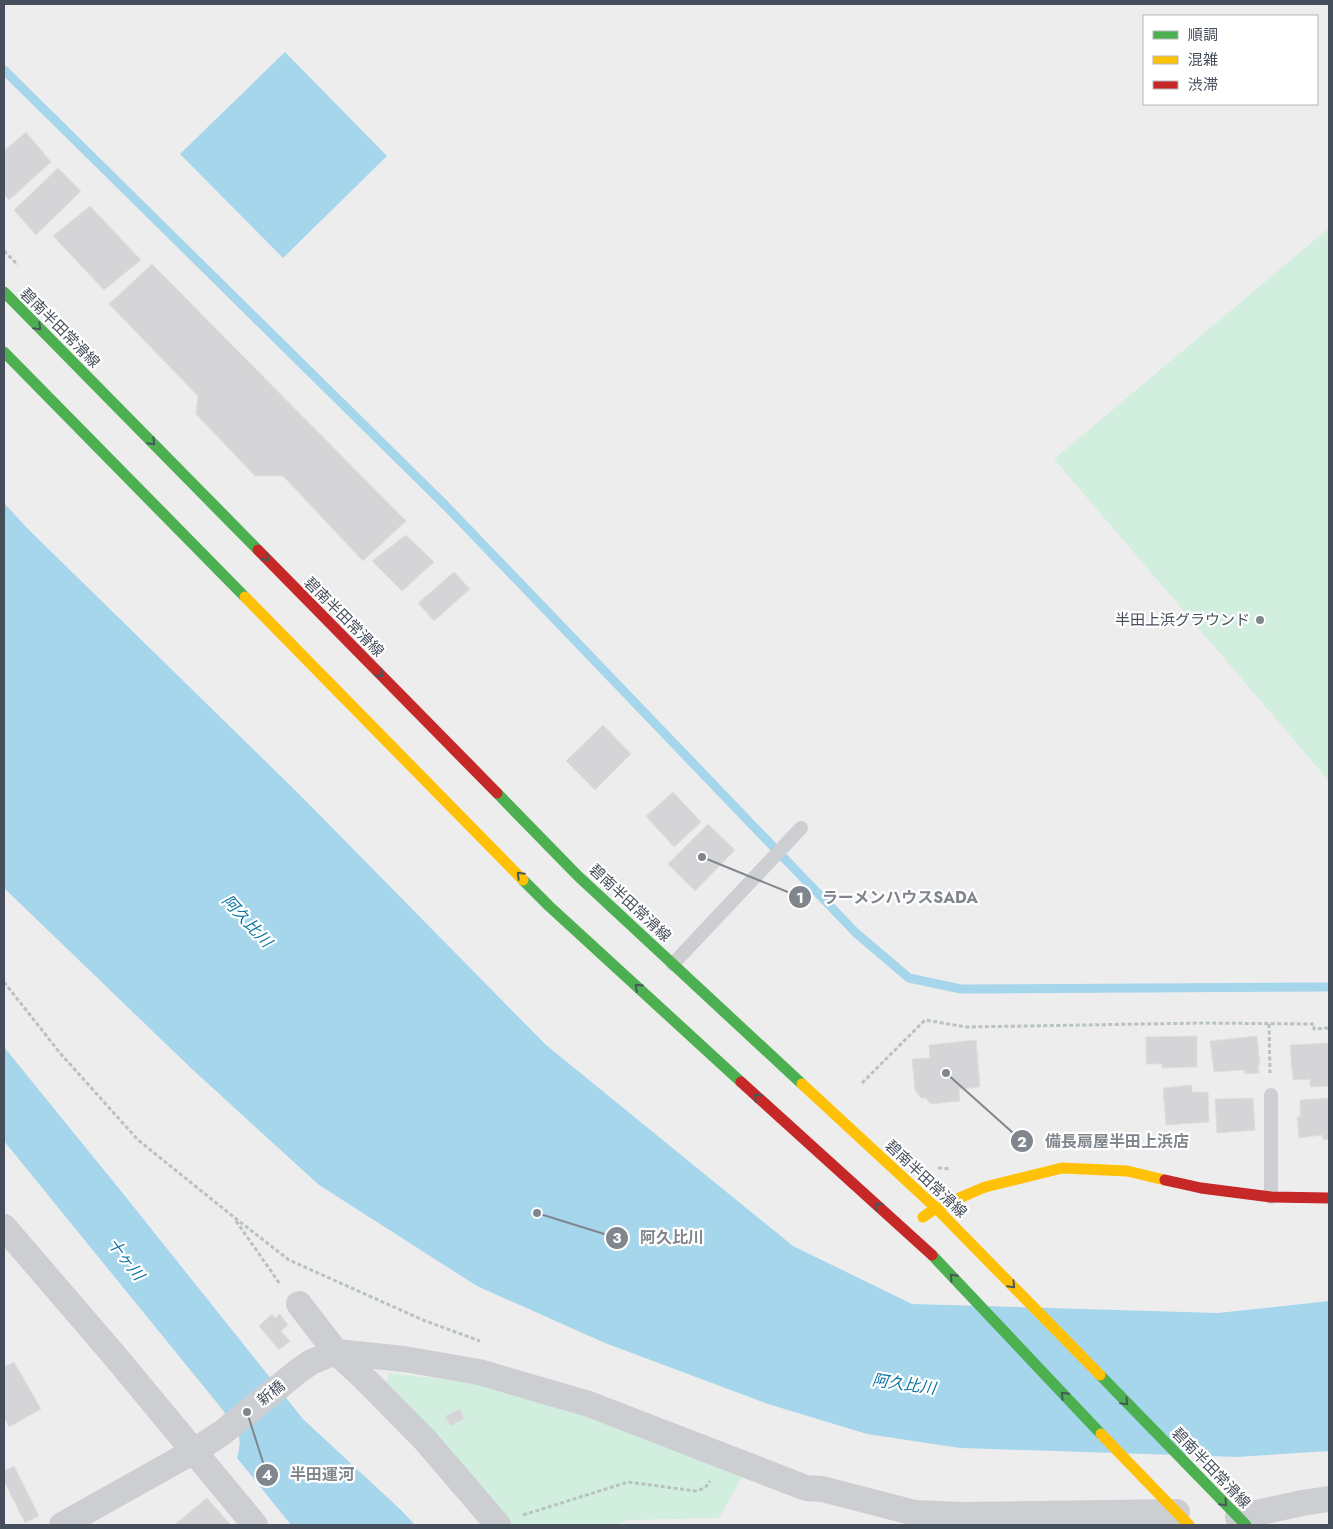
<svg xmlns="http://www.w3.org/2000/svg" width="1333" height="1529" font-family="Jost,'Noto Sans JP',sans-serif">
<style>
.green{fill:#d1eedf}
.water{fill:#a6d6ec}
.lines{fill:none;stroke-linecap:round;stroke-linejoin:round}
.stream{stroke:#a6d6ec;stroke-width:9}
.building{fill:#d5d5d7;stroke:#dfdfe0}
.path{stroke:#b8c3c1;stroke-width:3;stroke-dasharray:4 2.5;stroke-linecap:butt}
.lane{stroke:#ccced1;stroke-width:14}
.street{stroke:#ccced1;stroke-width:26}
.fast{stroke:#4caf50;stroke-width:11}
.slow{stroke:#ffc107;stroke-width:11}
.jam{stroke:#c62828;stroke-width:11}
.oneway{stroke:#465859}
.poi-dot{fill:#80868d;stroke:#fff;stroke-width:2}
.labels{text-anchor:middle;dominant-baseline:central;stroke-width:4.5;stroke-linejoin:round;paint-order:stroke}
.street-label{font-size:15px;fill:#454e5a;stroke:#fff}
.poi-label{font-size:15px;fill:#454e5a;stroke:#fff;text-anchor:end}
.water-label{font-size:16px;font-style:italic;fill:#0d76a5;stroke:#fff}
.leader{fill:none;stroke:#80868d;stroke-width:2}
.callout-dot{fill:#80868d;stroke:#fff;stroke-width:2}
.mark-label{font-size:15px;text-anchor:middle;font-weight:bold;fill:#fff}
.callout-label{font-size:16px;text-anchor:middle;font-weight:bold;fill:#80868d;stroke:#fff;stroke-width:4.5;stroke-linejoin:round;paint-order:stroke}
</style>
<rect width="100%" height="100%" fill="#eeeded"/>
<g class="green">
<path d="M 1329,228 L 1329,781 L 1054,459 Z"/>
<path d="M 389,1373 L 473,1383 L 589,1414 L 745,1472 L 719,1518 L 629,1520 L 614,1525 L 513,1525 L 386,1383 Z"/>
</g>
<g class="water">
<path d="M 285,52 L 387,156 L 283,258 L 180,154 Z"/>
<path d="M 4,503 L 28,529 L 301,796 L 546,1045 L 793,1246 L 912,1304 L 1218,1313 L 1329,1301 L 1329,1451 L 1237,1457 L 960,1448 L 867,1434 L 768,1404 L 605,1343 L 477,1286 L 319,1185 L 193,1070 L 4,888 Z"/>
<path d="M 4,1047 L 125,1196 L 303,1419 L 401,1510 L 415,1525 L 291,1525 L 237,1458 C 244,1432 236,1429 222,1409 L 4,1141 Z"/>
</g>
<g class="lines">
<path class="stream" d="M 4,70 L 445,505 L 856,933 L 909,978 L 961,989 L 1329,987"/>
</g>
<g class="building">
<path d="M 26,132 L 51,162 L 9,200 L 4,194 L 4,151 Z"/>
<path d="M 58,168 L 81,191 L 36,235 L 14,210 Z"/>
<path d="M 90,206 L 141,260 L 104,290 L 53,236 Z"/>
<path d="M 152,264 L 406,521 L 363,561 L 283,476 L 255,476 L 196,414 L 198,396 L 109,304 Z"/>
<path d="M 406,535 L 434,562 L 402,591 L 372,561 Z"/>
<path d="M 454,572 L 470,589 L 434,621 L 418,603 Z"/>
<path d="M 603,725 L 631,754 L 595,790 L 566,761 Z"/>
<path d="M 673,792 L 701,822 L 674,847 L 646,816 Z"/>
<path d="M 708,824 L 735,850 L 695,891 L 668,864 Z"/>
<path d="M 1197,1036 L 1197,1067 L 1162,1068 L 1162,1064 L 1146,1064 L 1146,1037 Z"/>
<path d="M 1257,1036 L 1260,1065 L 1258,1065 L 1259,1073 L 1245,1074 L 1244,1070 L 1214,1072 L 1210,1041 Z"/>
<path d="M 976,1040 L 980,1087 L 959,1089 L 960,1101 L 931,1104 L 926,1098 L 921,1098 L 915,1090 L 912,1059 L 930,1058 L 929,1045 Z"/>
<path d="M 1329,1043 L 1329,1086 L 1310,1087 L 1310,1079 L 1293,1080 L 1290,1045 Z"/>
<path d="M 1192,1085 L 1192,1092 L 1208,1092 L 1209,1122 L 1166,1125 L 1163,1088 Z"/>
<path d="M 1253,1098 L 1255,1130 L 1217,1133 L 1215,1099 Z"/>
<path d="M 1329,1098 L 1329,1139 L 1323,1140 L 1322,1135 L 1299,1138 L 1297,1117 L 1300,1117 L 1300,1100 Z"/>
<path d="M 272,1314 L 275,1318 L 280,1314 L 288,1325 L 281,1331 L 290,1341 L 279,1350 L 259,1326 Z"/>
<path d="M 14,1362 L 41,1409 L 9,1427 L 4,1417 L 4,1367 Z"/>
<path d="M 460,1409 L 464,1419 L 450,1426 L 445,1416 Z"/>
<path d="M 14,1466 L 39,1516 L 25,1523 L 4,1481 L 4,1471 Z"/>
<path d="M 207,1498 L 231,1525 L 174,1525 Z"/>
</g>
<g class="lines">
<g class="path">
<path d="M 4,251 L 18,265"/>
<path d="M 4,982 L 60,1053 L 138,1140 L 235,1218 L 289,1260 L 423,1320 L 480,1341"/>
<path d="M 1269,1024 L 1270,1073"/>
<path d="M 862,1083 L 925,1020 L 966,1027 L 1202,1023 L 1314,1024 L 1314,1029 L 1329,1028"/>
<path d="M 938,1168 L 951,1169"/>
<path d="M 236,1221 L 280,1284"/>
<path d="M 523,1515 L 628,1482 L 695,1491 L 705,1488 L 710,1481"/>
</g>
<g class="lane">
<path d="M 673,964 L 801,828"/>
<path d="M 1271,1095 L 1271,1197"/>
</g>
<g class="street">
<path d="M 4,1227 L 114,1355 L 255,1525"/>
<path d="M 299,1304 L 336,1352 L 362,1376 L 426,1441 L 498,1525"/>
<path d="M 1238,1517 L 1302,1503 L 1329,1499"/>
<path d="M 62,1525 L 194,1451 L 222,1433 L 297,1372 L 311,1362 L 336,1352 L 404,1359 L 479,1372 L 589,1404 L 806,1488 L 822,1489 L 915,1513 L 961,1515 L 1177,1512"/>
</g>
<g class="fast">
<path d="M 4,292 L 258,550"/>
<path d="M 4,352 L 245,597"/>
<path d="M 497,793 L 578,876 L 802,1084"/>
<path d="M 523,880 L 549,906 L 741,1082"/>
<path d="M 932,1255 L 1101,1434"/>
<path d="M 1100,1375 L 1246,1525"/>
</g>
<g class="slow">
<path d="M 245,597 L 523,880"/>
<path d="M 802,1084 L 936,1208 L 1100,1375"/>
<path d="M 923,1217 L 936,1208 L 985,1187 L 1062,1168 L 1127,1171 L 1165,1180"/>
<path d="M 1101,1434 L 1189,1525"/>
</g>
<g class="jam">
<path d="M 258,550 L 497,793"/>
<path d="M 741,1082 L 932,1255"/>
<path d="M 1165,1180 L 1201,1188 L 1271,1197 L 1329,1198"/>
</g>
</g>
<defs><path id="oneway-chevron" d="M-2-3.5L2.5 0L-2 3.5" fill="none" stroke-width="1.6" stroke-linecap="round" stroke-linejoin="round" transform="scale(1.25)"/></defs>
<g class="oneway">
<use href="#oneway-chevron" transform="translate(38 327) rotate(45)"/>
<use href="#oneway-chevron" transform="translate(152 442) rotate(45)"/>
<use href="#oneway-chevron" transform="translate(266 558) rotate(45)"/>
<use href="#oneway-chevron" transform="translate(380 674) rotate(45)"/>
<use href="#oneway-chevron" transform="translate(520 875) rotate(-135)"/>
<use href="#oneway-chevron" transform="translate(638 987) rotate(-137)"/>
<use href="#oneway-chevron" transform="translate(757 1097) rotate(-137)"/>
<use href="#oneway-chevron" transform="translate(878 1206) rotate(-140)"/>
<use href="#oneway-chevron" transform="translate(953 1277) rotate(-133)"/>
<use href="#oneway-chevron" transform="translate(1012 1285) rotate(46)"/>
<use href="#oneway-chevron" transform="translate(1064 1395) rotate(-133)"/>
<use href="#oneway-chevron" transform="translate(1125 1402) rotate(46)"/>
<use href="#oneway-chevron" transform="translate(1224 1503) rotate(45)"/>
</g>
<circle class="poi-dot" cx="1260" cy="620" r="5"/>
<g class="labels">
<g class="street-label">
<text transform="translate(60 328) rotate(45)">碧南半田常滑線</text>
<text transform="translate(344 617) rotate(45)">碧南半田常滑線</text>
<text transform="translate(630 903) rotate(43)">碧南半田常滑線</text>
<text transform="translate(926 1179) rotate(43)">碧南半田常滑線</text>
<text transform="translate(271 1393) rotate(-39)">新橋</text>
<text transform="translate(1211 1468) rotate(46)">碧南半田常滑線</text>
</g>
<g class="poi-label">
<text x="1250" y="620">半田上浜グラウンド</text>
</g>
<g class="water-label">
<text transform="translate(247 921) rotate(47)">阿久比川</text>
<text transform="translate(126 1259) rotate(52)">十ヶ川</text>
<text transform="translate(904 1384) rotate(8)">阿久比川</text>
</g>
</g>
<path class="leader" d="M702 857L800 897M946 1073L1022 1141M537 1213L617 1238M247 1412L267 1475"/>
<g class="callout-dot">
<circle cx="702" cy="857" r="5"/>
<circle cx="946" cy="1073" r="5"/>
<circle cx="537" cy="1213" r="5"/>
<circle cx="247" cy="1412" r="5"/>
<circle cx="800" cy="897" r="12"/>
<circle cx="1022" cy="1141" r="12"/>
<circle cx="617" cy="1238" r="12"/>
<circle cx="267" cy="1475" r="12"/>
</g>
<g class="mark-label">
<text x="800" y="903">1</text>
<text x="1022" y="1147">2</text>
<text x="617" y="1243">3</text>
<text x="267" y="1480">4</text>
</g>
<g class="callout-label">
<text x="900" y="903">ラーメンハウスSADA</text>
<text x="1117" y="1147">備長扇屋半田上浜店</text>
<text x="672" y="1243">阿久比川</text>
<text x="322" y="1480">半田運河</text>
</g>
<rect width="1333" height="1529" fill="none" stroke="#454e5a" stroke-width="10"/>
<rect x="1143" y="15" width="175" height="90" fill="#ffffff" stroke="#b5b8bd"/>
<rect x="1153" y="31" width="25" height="8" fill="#4caf50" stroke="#b5b8bd"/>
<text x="1188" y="40" font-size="15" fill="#454e5a">順調</text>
<rect x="1153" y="56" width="25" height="8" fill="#ffc107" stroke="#b5b8bd"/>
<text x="1188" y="65" font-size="15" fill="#454e5a">混雑</text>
<rect x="1153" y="81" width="25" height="8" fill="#c62828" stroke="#b5b8bd"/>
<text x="1188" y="90" font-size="15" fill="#454e5a">渋滞</text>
</svg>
